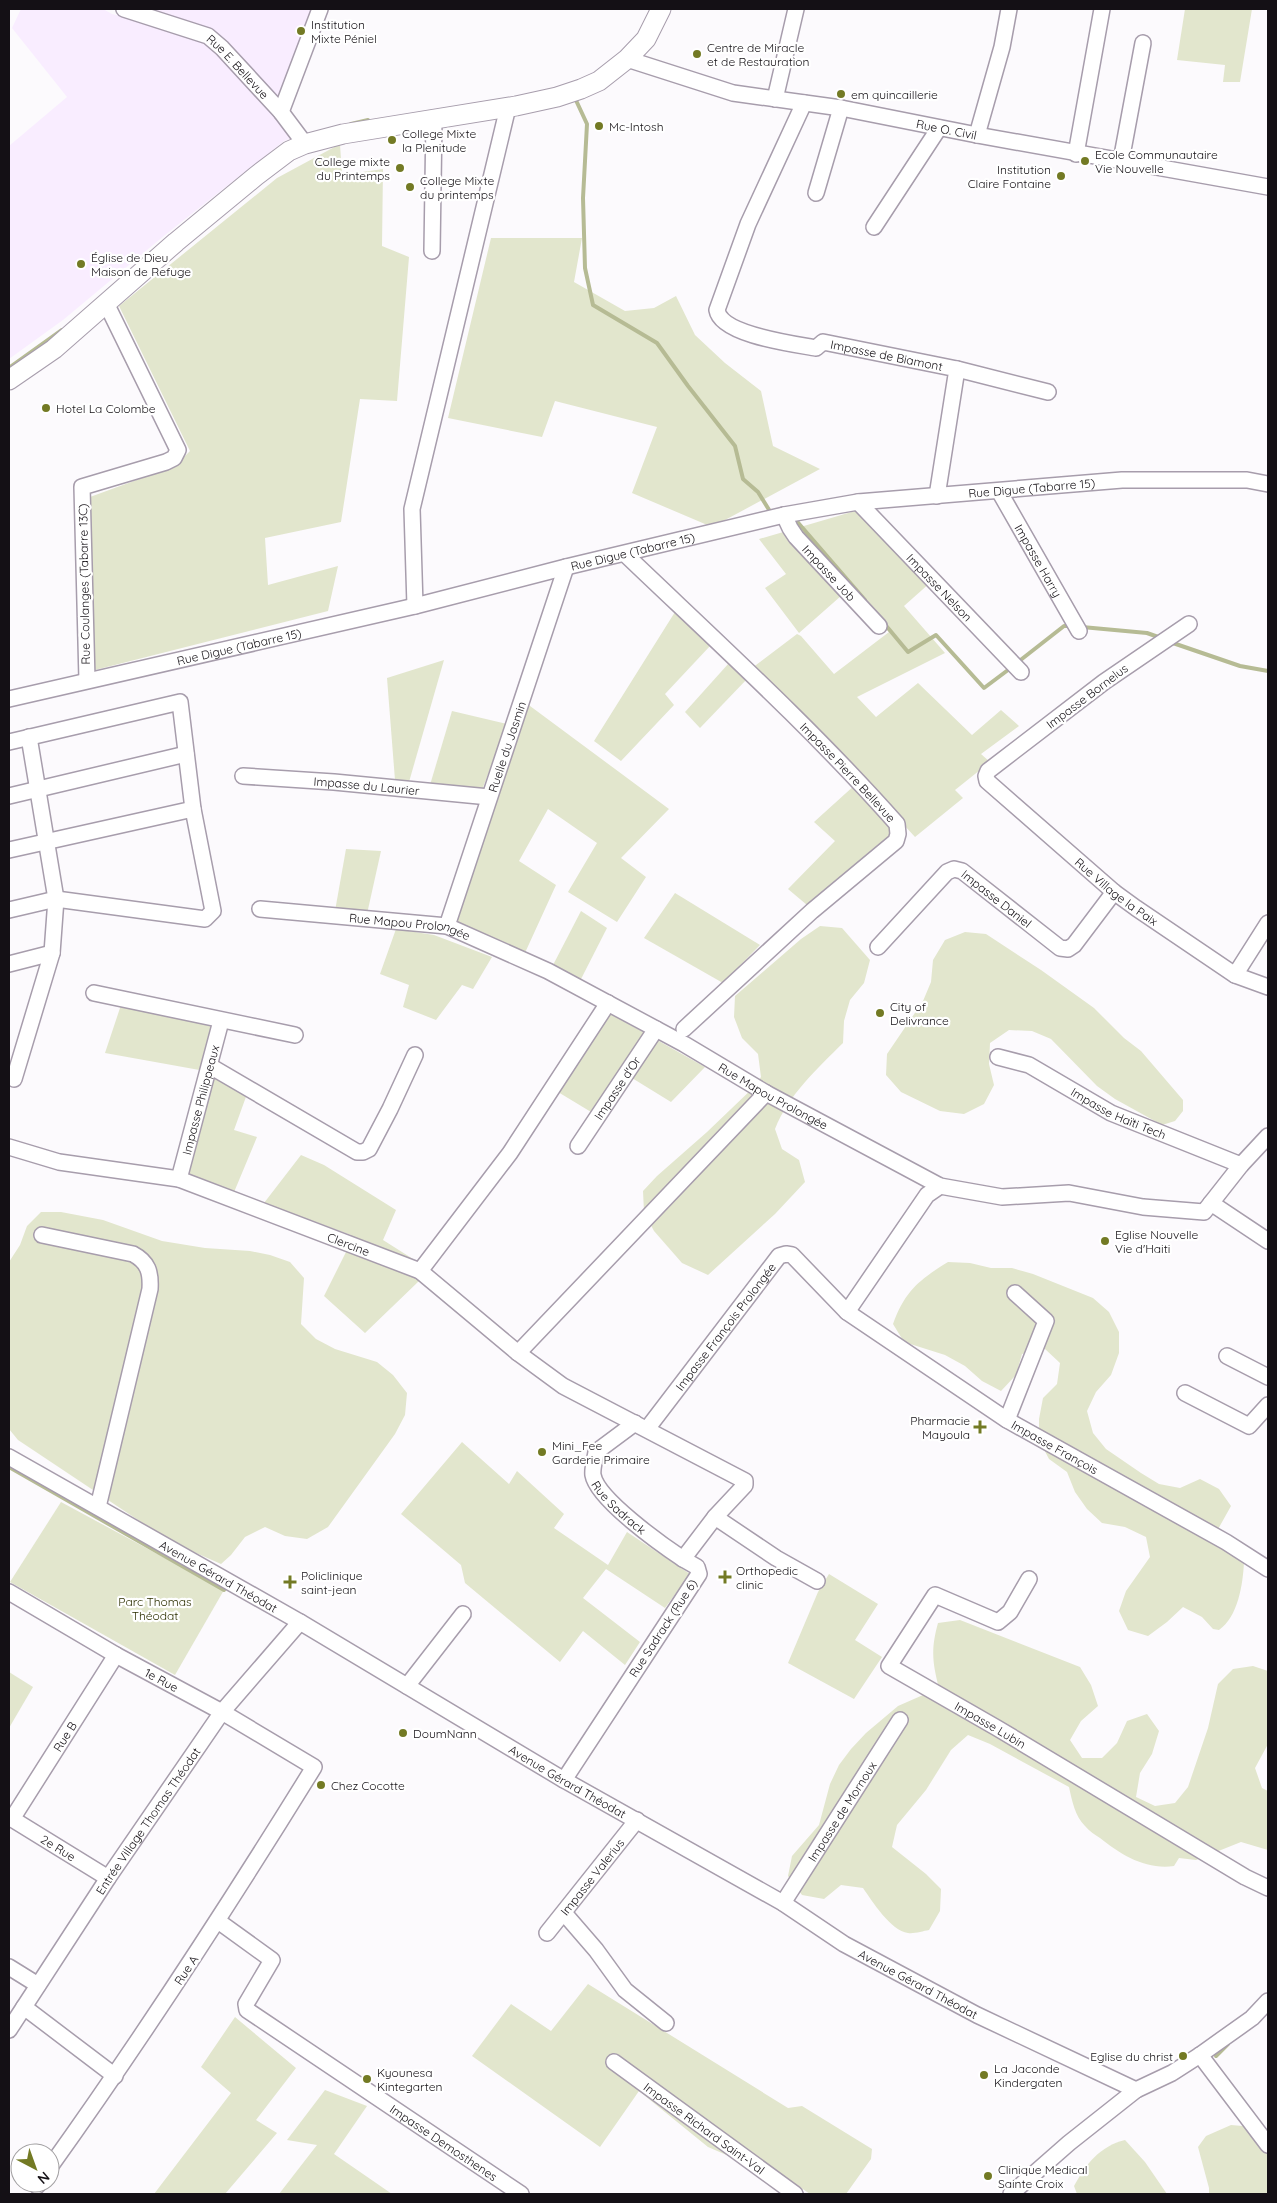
<svg xmlns="http://www.w3.org/2000/svg" width="1277" height="2203" font-family="Quicksand,sans-serif">
<style>
.built{fill:#f9edff}
.green{fill:#e2e6cd}
.lines{fill:none;stroke-linecap:round;stroke-linejoin:round}
.stream{stroke:#b6bb94;stroke-width:4}
.minor-casing{stroke:#a79dac;stroke-width:18}
.major-casing{stroke:#a79dac;stroke-width:21}
.minor{stroke:#fff;stroke-width:15}
.major{stroke:#fff;stroke-width:19}
.poi-dot{fill:#737a24;stroke:#fff;stroke-width:2}
.labels{text-anchor:middle;dominant-baseline:central;stroke-width:4.5;stroke-linejoin:round;paint-order:stroke}
.poi-label{font-size:12px;fill:#141015;stroke:#fff;text-anchor:start}
.street-label{font-size:12px;fill:#141015;stroke:#fff}
.park-label{font-size:12px;fill:#2c2f00;stroke:#fff}
</style>
<rect width="100%" height="100%" fill="#fcfafd"/>
<path class="built" d="M 21,9 L 103,9 L 112,14 L 149,23 L 152,9 L 317,9 L 278,112 L 297,136 L 284,141 L 165,235 L 63,320 L 9,359 L 9,146 L 67,97 L 12,28 Z"/>
<g class="green">
<path d="M 1185,9 L 1252,9 L 1240,82 L 1223,82 L 1225,65 L 1177,60 Z"/>
<path d="M 340,144 L 342,175 L 383,169 L 382,246 L 409,257 L 397,401 L 360,399 L 341,522 L 265,538 L 268,585 L 338,566 L 328,611 L 95,670 L 90,497 L 175,466 L 190,451 L 119,306 L 277,178 Z"/>
<path d="M 491,238 L 582,238 L 574,282 L 625,311 L 654,308 L 676,296 L 695,335 L 725,363 L 761,391 L 773,446 L 820,469 L 712,527 L 632,493 L 657,427 L 555,401 L 542,437 L 448,418 Z"/>
<path d="M 855,511 L 931,582 L 904,606 L 945,653 L 857,697 L 876,717 L 918,683 L 972,735 L 1001,710 L 1019,726 L 981,754 L 990,762 L 955,790 L 963,798 L 915,837 L 848,764 L 752,668 L 797,634 L 801,636 L 834,674 L 889,632 L 850,588 L 799,633 L 765,588 L 786,574 L 759,539 Z"/>
<path d="M 675,612 L 710,646 L 665,694 L 674,705 L 621,761 L 594,741 Z"/>
<path d="M 444,660 L 409,782 L 395,780 L 387,678 Z"/>
<path d="M 729,663 L 747,679 L 700,728 L 685,712 Z"/>
<path d="M 526,703 L 669,809 L 621,858 L 646,877 L 617,922 L 568,892 L 597,843 L 548,809 L 519,861 L 556,885 L 524,955 L 450,923 Z"/>
<path d="M 452,711 L 507,724 L 482,790 L 430,785 Z"/>
<path d="M 856,784 L 895,825 L 894,833 L 807,905 L 788,889 L 835,841 L 814,822 Z"/>
<path d="M 346,849 L 381,851 L 367,914 L 335,911 Z"/>
<path d="M 675,893 L 760,945 L 723,983 L 644,938 Z"/>
<path d="M 581,911 L 607,928 L 580,981 L 552,967 Z"/>
<path d="M 820,926 L 842,928 L 870,960 L 864,983 L 850,1000 L 844,1021 L 843,1043 C 817,1069 789,1094 775,1129 L 782,1149 L 799,1160 L 805,1182 L 775,1214 L 708,1275 L 682,1263 L 654,1231 L 644,1212 L 643,1191 L 657,1176 L 707,1132 L 755,1086 L 761,1077 L 758,1054 L 742,1038 L 734,1017 L 735,996 L 801,939 Z"/>
<path d="M 396,929 L 434,935 L 492,957 L 473,989 L 462,985 L 436,1020 L 403,1007 L 409,985 L 380,974 Z"/>
<path d="M 965,932 L 986,934 L 1041,970 L 1094,1008 L 1124,1038 L 1141,1051 L 1183,1100 L 1183,1111 L 1175,1121 L 1162,1125 L 1115,1099 L 1097,1086 L 1051,1039 L 1032,1031 L 1009,1030 L 990,1043 L 989,1064 L 994,1085 L 984,1104 L 964,1114 L 940,1111 L 901,1092 L 886,1075 L 887,1054 L 923,1001 L 931,982 L 933,960 L 945,940 Z"/>
<path d="M 121,1005 L 214,1025 L 205,1071 L 105,1053 Z"/>
<path d="M 609,1013 L 705,1067 L 671,1102 L 632,1078 L 601,1118 L 558,1092 Z"/>
<path d="M 212,1076 L 247,1094 L 234,1130 L 257,1137 L 232,1197 L 185,1172 Z"/>
<path d="M 301,1155 L 324,1165 L 396,1210 L 383,1240 L 413,1259 L 419,1281 L 365,1333 L 324,1296 L 346,1252 L 351,1235 L 264,1203 Z"/>
<path d="M 41,1212 L 61,1212 L 103,1220 L 162,1241 L 205,1248 L 250,1251 L 270,1255 L 290,1262 L 304,1278 L 301,1324 L 316,1339 L 335,1349 L 377,1362 L 393,1375 L 407,1393 L 405,1415 L 395,1434 L 328,1527 L 307,1539 L 285,1536 L 265,1527 L 245,1537 L 231,1555 L 221,1564 L 187,1549 L 147,1526 L 18,1440 L 9,1429 L 9,1262 L 20,1245 L 27,1226 Z"/>
<path d="M 948,1262 L 970,1263 L 991,1268 L 1012,1268 L 1033,1274 L 1093,1298 L 1109,1312 L 1119,1332 L 1119,1353 L 1111,1375 L 1096,1392 L 1087,1411 L 1093,1433 L 1106,1449 L 1141,1473 L 1159,1484 L 1180,1488 L 1200,1479 L 1219,1489 L 1231,1506 L 1212,1540 L 1244,1562 C 1243,1584 1238,1617 1219,1630 L 1213,1629 L 1202,1617 L 1183,1607 L 1167,1622 L 1148,1636 L 1128,1630 L 1119,1611 L 1126,1591 L 1150,1557 L 1146,1537 L 1125,1527 L 1102,1523 L 1087,1509 L 1075,1492 L 1067,1472 L 1049,1459 L 1039,1440 L 1039,1419 L 1043,1398 L 1057,1384 L 1060,1363 L 1045,1349 L 1022,1354 L 1016,1375 L 1001,1391 L 982,1381 L 965,1366 L 945,1355 L 904,1342 L 893,1324 C 905,1291 919,1280 948,1262 Z"/>
<path d="M 462,1442 L 509,1484 L 517,1471 L 564,1514 L 554,1528 L 608,1565 L 627,1532 L 690,1574 L 665,1608 L 606,1569 L 583,1598 L 640,1642 L 625,1665 L 583,1631 L 560,1662 L 465,1583 L 461,1565 L 401,1514 Z"/>
<path d="M 61,1502 L 224,1590 L 175,1675 L 10,1582 Z"/>
<path d="M 829,1574 L 878,1604 L 855,1640 L 882,1657 L 854,1699 L 788,1663 L 818,1592 Z"/>
<path d="M 960,1620 L 1080,1667 L 1091,1685 L 1098,1706 L 1081,1721 L 1070,1740 L 1082,1758 L 1102,1758 L 1117,1743 L 1127,1721 L 1147,1714 L 1159,1731 L 1152,1754 L 1140,1773 L 1136,1797 L 1155,1806 L 1175,1803 L 1188,1787 L 1208,1728 L 1218,1684 L 1233,1669 L 1253,1666 L 1268,1671 L 1268,1744 L 1255,1768 L 1262,1788 L 1268,1791 L 1268,1850 L 1241,1842 L 1196,1860 L 1179,1858 L 1174,1866 C 1146,1870 1121,1855 1100,1838 C 1095,1835 1089,1831 1085,1826 C 1075,1816 1072,1801 1069,1787 L 990,1744 L 968,1735 L 951,1750 L 926,1790 L 897,1825 L 892,1847 L 926,1874 L 941,1889 L 940,1911 L 929,1930 C 923,1931 914,1934 908,1933 C 891,1931 872,1901 863,1888 L 841,1885 L 824,1899 L 802,1895 L 788,1876 L 792,1856 L 819,1825 L 830,1784 L 839,1765 L 851,1749 L 866,1733 L 898,1706 L 939,1688 C 932,1662 931,1648 938,1623 Z"/>
<path d="M 9,1672 L 33,1687 L 9,1728 Z"/>
<path d="M 588,1984 L 788,2108 L 802,2106 L 872,2149 L 871,2159 L 846,2194 L 810,2194 L 769,2166 L 760,2175 L 731,2157 L 708,2147 L 639,2091 L 600,2147 L 472,2056 L 511,2004 L 551,2031 Z"/>
<path d="M 235,2017 L 296,2068 L 256,2120 L 277,2133 L 225,2194 L 154,2194 L 231,2093 L 201,2067 Z"/>
<path d="M 325,2090 L 367,2106 L 334,2154 L 392,2194 L 279,2194 L 317,2145 L 287,2140 Z"/>
<path d="M 1231,2125 L 1266,2128 L 1268,2131 L 1268,2194 L 1209,2194 L 1209,2188 L 1198,2147 L 1206,2136 Z"/>
<path d="M 1125,2140 L 1145,2162 L 1167,2194 L 1077,2194 L 1074,2186 C 1086,2164 1100,2146 1125,2140 Z"/>
</g>
<g class="lines">
<g class="stream">
<path d="M 574,96 L 587,124 L 583,198 L 585,268 L 593,305 L 657,343 L 688,386 L 735,446 L 743,479 L 758,492 L 771,513"/>
<path d="M 351,124 L 368,120"/>
<path d="M 9,368 L 62,330"/>
<path d="M 794,518 L 865,600"/>
<path d="M 883,622 L 908,652 L 936,635 L 984,688 L 1012,667"/>
<path d="M 1082,627 L 1147,633 L 1161,638"/>
<path d="M 1170,642 L 1240,666 L 1268,671"/>
<path d="M 1018,662 L 1064,626 L 1070,626"/>
<path d="M 9,1467 L 224,1590"/>
<path d="M 1216,2056 L 1228,2044"/>
</g>
<g class="minor-casing">
<g id="minor">
<path id="s1" d="M 124,9 L 208,36 L 222,48 L 281,112 L 305,144"/>
<path id="s2" d="M 627,59 L 733,93 L 841,108 L 977,135 L 1268,187"/>
<path d="M 775,99 L 796,9"/>
<path id="s3" d="M 804,103 L 748,224 L 717,310 C 721,335 794,344 816,348 L 823,342 L 957,369 L 937,496"/>
<path d="M 281,112 L 320,9"/>
<path d="M 977,135 L 1002,47 L 1009,9"/>
<path d="M 1076,154 L 1102,9"/>
<path d="M 1121,161 L 1143,43"/>
<path d="M 816,193 L 841,108"/>
<path d="M 874,227 L 939,128"/>
<path d="M 432,251 L 434,118"/>
<path d="M 957,369 L 1048,392"/>
<path id="s4" d="M 999,491 L 1079,631"/>
<path id="s5" d="M 858,502 L 1021,672"/>
<path id="s6" d="M 784,515 L 790,528 L 796,537 L 879,626"/>
<path id="s7" d="M 625,554 C 717,642 812,728 897,824 L 898,834 L 896,841 L 812,911 L 684,1029"/>
<path d="M 415,606 L 412,509 L 508,107"/>
<path id="s8" d="M 1189,624 L 1104,682 L 988,771 L 986,776 L 987,781 L 1114,892 L 1136,908 L 1235,975 L 1268,987"/>
<path d="M 87,680 L 82,487 L 166,462 L 174,458 L 178,450 L 106,303"/>
<path id="s9" d="M 9,699 L 415,606 L 566,567 L 784,515 L 858,502 L 1122,480 L 1247,480 L 1268,484"/>
<path d="M 9,742 L 180,702 L 193,809 L 9,850"/>
<path id="s10" d="M 243,776 L 334,782 L 489,797"/>
<path d="M 9,796 L 186,754"/>
<path id="s11" d="M 260,909 L 447,926 L 548,971 L 684,1044 L 766,1093 L 940,1186 L 1002,1197 L 1069,1193 L 1143,1207 L 1204,1212 L 1241,1165 L 1268,1136"/>
<path d="M 9,910 L 56,899 L 205,919 L 213,911 L 193,809"/>
<path id="s12" d="M 447,926 L 566,567"/>
<path id="s13" d="M 878,947 L 947,872 L 954,869 L 962,871 L 1060,948 L 1068,949 L 1074,945 L 1114,892"/>
<path d="M 9,964 L 52,953"/>
<path d="M 1235,975 L 1268,923"/>
<path d="M 94,993 L 295,1035"/>
<path id="s14" d="M 998,1057 L 1029,1065 L 1111,1113 L 1241,1165"/>
<path d="M 210,1066 L 357,1152 L 363,1152 L 369,1149 L 390,1109 L 415,1055"/>
<path d="M 14,1079 L 52,953 L 56,899 L 29,737"/>
<path id="s15" d="M 578,1146 L 656,1029"/>
<path id="s16" d="M 9,1147 L 59,1162 L 179,1179 L 420,1271 L 518,1353 L 563,1386 L 745,1481 L 745,1485 L 715,1517 L 683,1559 L 697,1567 L 699,1574 L 564,1780"/>
<path id="s17" d="M 179,1179 L 221,1021"/>
<path d="M 1211,1203 L 1268,1241"/>
<path d="M 42,1235 L 133,1254 C 148,1262 151,1272 150,1289 L 98,1507"/>
<path d="M 420,1271 L 510,1153 L 608,1003"/>
<path id="s18" d="M 847,1312 L 1007,1420 L 1226,1542 L 1268,1569"/>
<path d="M 518,1353 L 766,1093"/>
<path d="M 1227,1356 L 1268,1377"/>
<path d="M 1185,1393 L 1249,1426 L 1268,1405"/>
<path d="M 1007,1420 L 1046,1321 L 1015,1293"/>
<path id="s19" d="M 635,1423 L 596,1452 C 595,1459 592,1469 593,1475 C 597,1499 662,1545 683,1559"/>
<path id="s20" d="M 647,1429 L 779,1256 L 786,1254 L 792,1255 L 847,1312 L 927,1195 L 940,1186"/>
<path id="s21" d="M 9,1457 L 300,1622 L 564,1780 L 783,1903 L 844,1944 L 977,2015 L 1136,2090"/>
<path d="M 715,1517 L 776,1558 L 817,1581"/>
<path id="s22" d="M 1029,1579 L 1010,1612 L 998,1622 L 935,1595 L 889,1666 L 997,1728 L 1245,1877 L 1268,1888"/>
<path id="s23" d="M 9,1592 L 116,1655 L 222,1712 L 314,1767 C 230,1903 143,2037 50,2167"/>
<path d="M 407,1686 L 463,1614"/>
<path id="s24" d="M 9,1817 L 108,1878"/>
<path id="s25" d="M 12,1819 L 116,1655"/>
<path id="s26" d="M 783,1903 L 900,1720"/>
<path d="M 564,1913 L 596,1950 L 625,1990 L 666,2023"/>
<path id="s27" d="M 218,1921 L 272,1960 L 246,2004 L 247,2010 L 521,2194"/>
<path id="s28" d="M 547,1933 L 637,1820"/>
<path d="M 9,1967 L 38,1985"/>
<path d="M 24,2007 L 115,2076"/>
<path id="s29" d="M 9,2030 L 108,1878 L 222,1712 L 300,1622"/>
<path d="M 1200,2055 L 1268,2145"/>
<path id="s30" d="M 614,2062 L 795,2194"/>
<path d="M 37,2186 L 39,2183"/>
<path d="M 1011,2194 L 1069,2143 L 1136,2090 L 1172,2073 L 1200,2055 L 1252,2018 L 1268,2001"/>
</g>
</g>
<g class="major-casing">
<path id="major" d="M 9,380 L 54,349 L 176,242 L 256,176 L 289,151 L 305,144 L 343,134 L 516,106 L 557,97 L 581,89 L 599,81 L 627,59 L 646,39 L 661,9"/>
</g>
<use href="#minor" class="minor"/>
<use href="#major" class="major"/>
</g>
<g class="poi-dot">
<circle cx="301" cy="31" r="5"/>
<circle cx="697" cy="54" r="5"/>
<circle cx="841" cy="94" r="5"/>
<circle cx="599" cy="126" r="5"/>
<circle cx="392" cy="140" r="5"/>
<circle cx="1085" cy="161" r="5"/>
<circle cx="400" cy="168" r="5"/>
<circle cx="1061" cy="176" r="5"/>
<circle cx="410" cy="187" r="5"/>
<circle cx="81" cy="264" r="5"/>
<circle cx="46" cy="408" r="5"/>
<circle cx="880" cy="1013" r="5"/>
<circle cx="1105" cy="1241" r="5"/>
<path d="M977.5 1419.5h5v5h5v5h-5v5h-5v-5h-5v-5h5z"/>
<circle cx="542" cy="1452" r="5"/>
<path d="M722.5 1569.5h5v5h5v5h-5v5h-5v-5h-5v-5h5z"/>
<path d="M287.5 1574.5h5v5h5v5h-5v5h-5v-5h-5v-5h5z"/>
<circle cx="403" cy="1733" r="5"/>
<circle cx="321" cy="1785" r="5"/>
<circle cx="1183" cy="2056" r="5"/>
<circle cx="984" cy="2075" r="5"/>
<circle cx="367" cy="2079" r="5"/>
<circle cx="988" cy="2176" r="5"/>
</g>
<g class="labels">
<g class="poi-label">
<text x="311" y="24">Institution<tspan x="311" dy="14">Mixte Péniel</tspan></text>
<text x="707" y="47">Centre de Miracle<tspan x="707" dy="14">et de Restauration</tspan></text>
<text x="851" y="94">em quincaillerie</text>
<text x="609" y="126">Mc-Intosh</text>
<text x="402" y="133">College Mixte<tspan x="402" dy="14">la Plenitude</tspan></text>
<text x="1095" y="154">Ecole Communautaire<tspan x="1095" dy="14">Vie Nouvelle</tspan></text>
<text x="390" y="161" text-anchor="end">College mixte<tspan x="390" dy="14">du Printemps</tspan></text>
<text x="1051" y="169" text-anchor="end">Institution<tspan x="1051" dy="14">Claire Fontaine</tspan></text>
<text x="420" y="180">College Mixte<tspan x="420" dy="14">du printemps</tspan></text>
<text x="91" y="257">Église de Dieu<tspan x="91" dy="14">Maison de Refuge</tspan></text>
<text x="56" y="408">Hotel La Colombe</text>
<text x="890" y="1006">City of<tspan x="890" dy="14">Delivrance</tspan></text>
<text x="1115" y="1234">Eglise Nouvelle<tspan x="1115" dy="14">Vie d'Haiti</tspan></text>
<text x="970" y="1420" text-anchor="end">Pharmacie<tspan x="970" dy="14">Mayoula</tspan></text>
<text x="552" y="1445">Mini_Fee<tspan x="552" dy="14">Garderie Primaire</tspan></text>
<text x="736" y="1570">Orthopedic<tspan x="736" dy="14">clinic</tspan></text>
<text x="301" y="1575">Policlinique<tspan x="301" dy="14">saint-jean</tspan></text>
<text x="413" y="1733">DoumNann</text>
<text x="331" y="1785">Chez Cocotte</text>
<text x="1173" y="2056" text-anchor="end">Eglise du christ</text>
<text x="994" y="2068">La Jaconde<tspan x="994" dy="14">Kindergaten</tspan></text>
<text x="377" y="2072">Kyounesa<tspan x="377" dy="14">Kintegarten</tspan></text>
<text x="998" y="2169">Clinique Medical<tspan x="998" dy="14">Sainte Croix</tspan></text>
</g>
<g class="street-label">
<text stroke="none"><textPath href="#s1" startOffset="131">Rue E. Bellevue</textPath></text>
<text stroke="none"><textPath href="#s2" startOffset="328">Rue O. Civil</textPath></text>
<text stroke="none"><textPath href="#s3" startOffset="409">Impasse de Biamont</textPath></text>
<text stroke="none"><textPath href="#s9" startOffset="1046">Rue Digue (Tabarre 15)</textPath></text>
<text stroke="none"><textPath href="#s9" startOffset="641">Rue Digue (Tabarre 15)</textPath></text>
<text stroke="none"><textPath href="#s4" startOffset="80">Impasse Harry</textPath></text>
<text stroke="none"><textPath href="#s6" startOffset="74">Impasse Job</textPath></text>
<text transform="translate(84 584) rotate(-91)">Rue Coulanges (Tabarre 13C)</text>
<text stroke="none"><textPath href="#s5" startOffset="118">Impasse Nelson</textPath></text>
<text stroke="none"><textPath href="#s9" startOffset="236">Rue Digue (Tabarre 15)</textPath></text>
<text transform="translate(1087 696) rotate(-37)">Impasse Bornelus</text>
<text stroke="none"><textPath href="#s12" startOffset="189">Ruelle du Jasmin</textPath></text>
<text stroke="none"><textPath href="#s7" startOffset="312">Impasse Pierre Bellevue</textPath></text>
<text stroke="none"><textPath href="#s10" startOffset="124">Impasse du Laurier</textPath></text>
<text stroke="none"><textPath href="#s8" startOffset="430">Rue Village la Paix</textPath></text>
<text stroke="none"><textPath href="#s13" startOffset="162">Impasse Daniel</textPath></text>
<text stroke="none"><textPath href="#s11" startOffset="151">Rue Mapou Prolongée</textPath></text>
<text stroke="none"><textPath href="#s15" startOffset="70">Impasse d'Or</textPath></text>
<text stroke="none"><textPath href="#s11" startOffset="556">Rue Mapou Prolongée</textPath></text>
<text stroke="none"><textPath href="#s17" startOffset="82">Impasse Philippeaux</textPath></text>
<text stroke="none"><textPath href="#s14" startOffset="134">Impasse Haïti Tech</textPath></text>
<text stroke="none"><textPath href="#s16" startOffset="355">Clercine</textPath></text>
<text stroke="none"><textPath href="#s20" startOffset="129">Impasse François Prolongée</textPath></text>
<text stroke="none"><textPath href="#s18" startOffset="248">Impasse François</textPath></text>
<text stroke="none"><textPath href="#s19" startOffset="114">Rue Sadrack</textPath></text>
<text stroke="none"><textPath href="#s21" startOffset="241">Avenue Gérard Théodat</textPath></text>
<text transform="translate(663 1628) rotate(-57)">Rue Sadrack (Rue 6)</text>
<text stroke="none"><textPath href="#s23" startOffset="176">1e Rue</textPath></text>
<text stroke="none"><textPath href="#s22" startOffset="324">Impasse Lubin</textPath></text>
<text stroke="none"><textPath href="#s25" startOffset="98">Rue B</textPath></text>
<text stroke="none"><textPath href="#s21" startOffset="646">Avenue Gérard Théodat</textPath></text>
<text stroke="none"><textPath href="#s26" startOffset="109">Impasse de Mornoux</textPath></text>
<text stroke="none"><textPath href="#s29" startOffset="251">Entrée Village Thomas Théodat</textPath></text>
<text stroke="none"><textPath href="#s24" startOffset="58">2e Rue</textPath></text>
<text stroke="none"><textPath href="#s28" startOffset="72">Impasse Valerius</textPath></text>
<text transform="translate(186 1970) rotate(-56)">Rue A</text>
<text stroke="none"><textPath href="#s21" startOffset="1051">Avenue Gérard Théodat</textPath></text>
<text stroke="none"><textPath href="#s30" startOffset="112">Impasse Richard Saint-Val</textPath></text>
<text stroke="none"><textPath href="#s27" startOffset="361">Impasse Demosthenes</textPath></text>
</g>
<g class="park-label">
<text x="155" y="1601">Parc Thomas<tspan x="155" dy="14">Théodat</tspan></text>
</g>
</g>
<rect width="1277" height="2203" fill="none" stroke="#141015" stroke-width="20"/>
<g transform="translate(35 2168) rotate(139)"><circle r="24" fill="#ffffff" stroke="#a19fa1"/>
<path d="M0-4L9 19L0 12L-9 19Z" fill="#737a24"/>
<text y="-8" font-size="14" font-weight="bold" text-anchor="middle" fill="#141015">N</text>
</g>
</svg>
